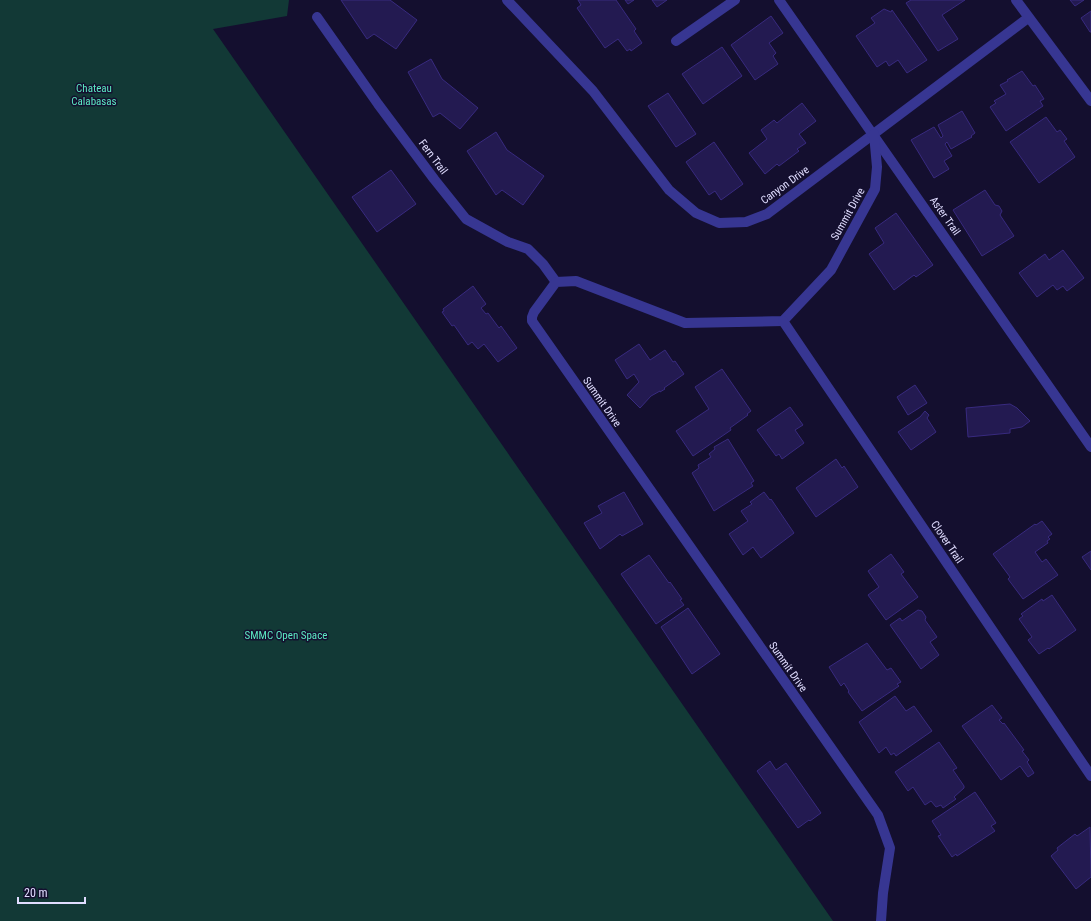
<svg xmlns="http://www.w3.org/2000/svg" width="1091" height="921" font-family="'Roboto Condensed',sans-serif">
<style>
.green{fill:#123936}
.building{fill:#231a51;stroke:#382a7f}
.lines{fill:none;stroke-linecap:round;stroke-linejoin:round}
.street{stroke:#373692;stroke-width:10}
.labels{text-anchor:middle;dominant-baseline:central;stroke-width:3;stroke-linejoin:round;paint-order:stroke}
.park-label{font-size:11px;fill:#5cebc3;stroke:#140f2f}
.street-label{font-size:11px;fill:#e0ddff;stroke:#140f2f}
</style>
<rect width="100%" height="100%" fill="#140f2f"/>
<path class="green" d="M 0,0 L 289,0 L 287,16 L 213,29 L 833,921 L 0,921 Z"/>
<g class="building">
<path d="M 341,0 L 390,0 L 417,20 L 396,49 L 374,34 L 367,39 Z"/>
<path d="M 578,0 L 616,0 L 636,29 L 634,31 L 642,43 L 631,51 L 630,49 L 627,51 L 618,39 L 605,48 L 577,8 L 581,5 Z"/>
<path d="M 625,0 L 634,0 L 628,4 Z"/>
<path d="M 652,0 L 667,0 L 657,7 Z"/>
<path d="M 911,0 L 965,0 L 942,15 L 958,39 L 938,51 L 906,3 Z"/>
<path d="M 1070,0 L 1084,0 L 1075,6 Z"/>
<path d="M 884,9 L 891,12 L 892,10 L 927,60 L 907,73 L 898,60 L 889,66 L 886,61 L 877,67 L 856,36 L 875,23 L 871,18 Z"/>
<path d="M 1091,11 L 1091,32 L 1090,32 L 1081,18 Z"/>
<path d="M 771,16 L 783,33 L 769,43 L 776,53 L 773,56 L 778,64 L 755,80 L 731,45 Z"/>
<path d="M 722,47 L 742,76 L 703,104 L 682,74 Z"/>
<path d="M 431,59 L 442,79 L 478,108 L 460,129 L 440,113 L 433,117 L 408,72 Z"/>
<path d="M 1022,71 L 1033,86 L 1035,85 L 1044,99 L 1040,101 L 1043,106 L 1006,131 L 990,107 L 996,103 L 994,101 L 1006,94 L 1000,85 L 1008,81 L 1007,80 Z"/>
<path d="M 668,93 L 696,134 L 676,147 L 648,106 Z"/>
<path d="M 802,103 L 816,121 L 799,134 L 806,143 L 797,149 L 799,151 L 779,166 L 777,164 L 765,174 L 749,153 L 767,139 L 761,130 L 774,120 L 777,123 Z"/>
<path d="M 962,111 L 975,133 L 971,136 L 972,137 L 951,149 L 947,142 L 945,144 L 952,156 L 944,161 L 949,169 L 934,178 L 911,140 L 934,127 L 941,138 L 943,136 L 938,125 Z"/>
<path d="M 1046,117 L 1057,132 L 1060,130 L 1067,139 L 1064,141 L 1075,157 L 1039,183 L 1010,142 Z"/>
<path d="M 496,132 L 507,150 L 544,176 L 523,205 L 502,190 L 496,195 L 467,151 Z"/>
<path d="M 714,142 L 743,184 L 721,200 L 715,191 L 709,195 L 686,162 Z"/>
<path d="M 391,170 L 416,204 L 377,232 L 352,197 Z"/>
<path d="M 985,190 L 995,205 L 999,206 L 1002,211 L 1000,215 L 1014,236 L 982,256 L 953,210 Z"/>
<path d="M 896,213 L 933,265 L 916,277 L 914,275 L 894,290 L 869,254 L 884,243 L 875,228 Z"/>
<path d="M 1063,250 L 1084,278 L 1067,291 L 1063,286 L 1057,290 L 1053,285 L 1037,297 L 1019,273 L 1045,254 L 1049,260 Z"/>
<path d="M 473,286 L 486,304 L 481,308 L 486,314 L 488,313 L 499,328 L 501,326 L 517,348 L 498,362 L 484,344 L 478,349 L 472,342 L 468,345 L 454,325 L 452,326 L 442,312 L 444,311 L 443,309 Z"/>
<path d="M 639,344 L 650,360 L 665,350 L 673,362 L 675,361 L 684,374 L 664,388 L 665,389 L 660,392 L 660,391 L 651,396 L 640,408 L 627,395 L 639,382 L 634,374 L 627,379 L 615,360 Z"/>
<path d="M 722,369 L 751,411 L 747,414 L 748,415 L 730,428 L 731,430 L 693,456 L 676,431 L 709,409 L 695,387 Z"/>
<path d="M 915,385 L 927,403 L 908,415 L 897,397 Z"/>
<path d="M 1010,404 L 1017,408 L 1030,421 L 1022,427 L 1010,429 L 1010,433 L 968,437 L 966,408 Z"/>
<path d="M 790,407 L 803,425 L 795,430 L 804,443 L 782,459 L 779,454 L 776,456 L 757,430 Z"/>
<path d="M 925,411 L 929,415 L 927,418 L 936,432 L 911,450 L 898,432 L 920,417 Z"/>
<path d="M 728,439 L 754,481 L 751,483 L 753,486 L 714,511 L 692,473 L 699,468 L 698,465 L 711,457 L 709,454 L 715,449 L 714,447 Z"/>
<path d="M 836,459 L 842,468 L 844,466 L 858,487 L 816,517 L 796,488 Z"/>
<path d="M 624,492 L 643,524 L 622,536 L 620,534 L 600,549 L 584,523 L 602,513 L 598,506 Z"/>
<path d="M 764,492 L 770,500 L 771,499 L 794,533 L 761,558 L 753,547 L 743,555 L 729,534 L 748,521 L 741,511 L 752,504 L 750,502 Z"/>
<path d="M 1042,521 L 1052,534 L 1048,537 L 1050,539 L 1047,541 L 1048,543 L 1035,552 L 1042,562 L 1046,559 L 1058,575 L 1023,599 L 1008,579 L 1010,577 L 993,554 L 1035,524 L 1036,525 Z"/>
<path d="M 1091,551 L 1091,570 L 1082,557 Z"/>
<path d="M 891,554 L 904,572 L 901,574 L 918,597 L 886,620 L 868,595 L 879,587 L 868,571 Z"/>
<path d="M 649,555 L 669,583 L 670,582 L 682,599 L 680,600 L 684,605 L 656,624 L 621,574 Z"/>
<path d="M 1052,595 L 1076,630 L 1049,649 L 1048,648 L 1039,654 L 1028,640 L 1032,637 L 1019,619 L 1023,616 L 1021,614 L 1042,599 L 1043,601 Z"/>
<path d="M 688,608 L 720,654 L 692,674 L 661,627 Z"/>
<path d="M 918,610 L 922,611 L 926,617 L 925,620 L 937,637 L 930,642 L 939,655 L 921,669 L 890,625 L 900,618 L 902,621 Z"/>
<path d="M 867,643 L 887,670 L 891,668 L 901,682 L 897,684 L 899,686 L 862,711 L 848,692 L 849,691 L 844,683 L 841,686 L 829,667 Z"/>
<path d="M 895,696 L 906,711 L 914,706 L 932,731 L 896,756 L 894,753 L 891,755 L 886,747 L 879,753 L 859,722 Z"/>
<path d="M 992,705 L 1002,718 L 999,720 L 1003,724 L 1004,723 L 1024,750 L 1022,751 L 1029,760 L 1027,762 L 1034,773 L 1028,777 L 1020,766 L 1001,780 L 962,726 Z"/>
<path d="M 939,742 L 957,768 L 953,770 L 964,786 L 964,788 L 954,797 L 956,799 L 943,808 L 941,805 L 936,807 L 931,801 L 925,805 L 913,787 L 908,791 L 895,772 Z"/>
<path d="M 770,761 L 776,770 L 786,763 L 821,813 L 810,821 L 809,820 L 798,828 L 757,771 Z"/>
<path d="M 975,792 L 996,823 L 991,826 L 995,831 L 957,856 L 956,854 L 952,857 L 938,836 L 941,835 L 932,821 Z"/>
<path d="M 1090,827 L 1091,877 L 1076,889 L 1051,856 L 1058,850 L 1057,848 L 1075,834 L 1077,836 Z"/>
</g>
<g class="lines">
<g class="street">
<path d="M 507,0 L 593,91 L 669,190 L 696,213 L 719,223 L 746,222 L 767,214 L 1028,18"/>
<path d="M 779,0 L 1091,447"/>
<path d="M 1016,0 L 1091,101"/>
<path d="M 317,17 L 378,104 L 434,179 L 466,219 L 508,242 L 528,249 L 543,264 L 556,282"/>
<path d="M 676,41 L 735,0"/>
<path d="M 874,134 L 877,167 L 875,189 L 831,270 L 783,321 L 685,323 L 576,281 L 556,282 L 534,312 L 532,317 L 532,321 L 878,815 L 890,848 L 883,893 L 881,921"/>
<path d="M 783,321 L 1091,776"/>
</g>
</g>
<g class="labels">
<g class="park-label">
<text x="94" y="88">Chateau<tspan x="94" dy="13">Calabasas</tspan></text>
<text x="286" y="635">SMMC Open Space</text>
</g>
<g class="street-label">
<text transform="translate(433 157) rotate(53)">Fern Trail</text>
<text transform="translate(785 185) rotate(-36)">Canyon Drive</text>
<text transform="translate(848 214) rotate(-61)">Summit Drive</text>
<text transform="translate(945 216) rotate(55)">Aster Trail</text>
<text transform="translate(602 402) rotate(55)">Summit Drive</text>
<text transform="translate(947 542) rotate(56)">Clover Trail</text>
<text transform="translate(788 667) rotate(55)">Summit Drive</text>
</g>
</g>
<path d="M18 897v6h67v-6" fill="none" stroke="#e0ddff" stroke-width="2"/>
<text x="24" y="897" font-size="12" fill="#e0ddff" stroke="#140f2f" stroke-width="3" paint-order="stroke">20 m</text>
</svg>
